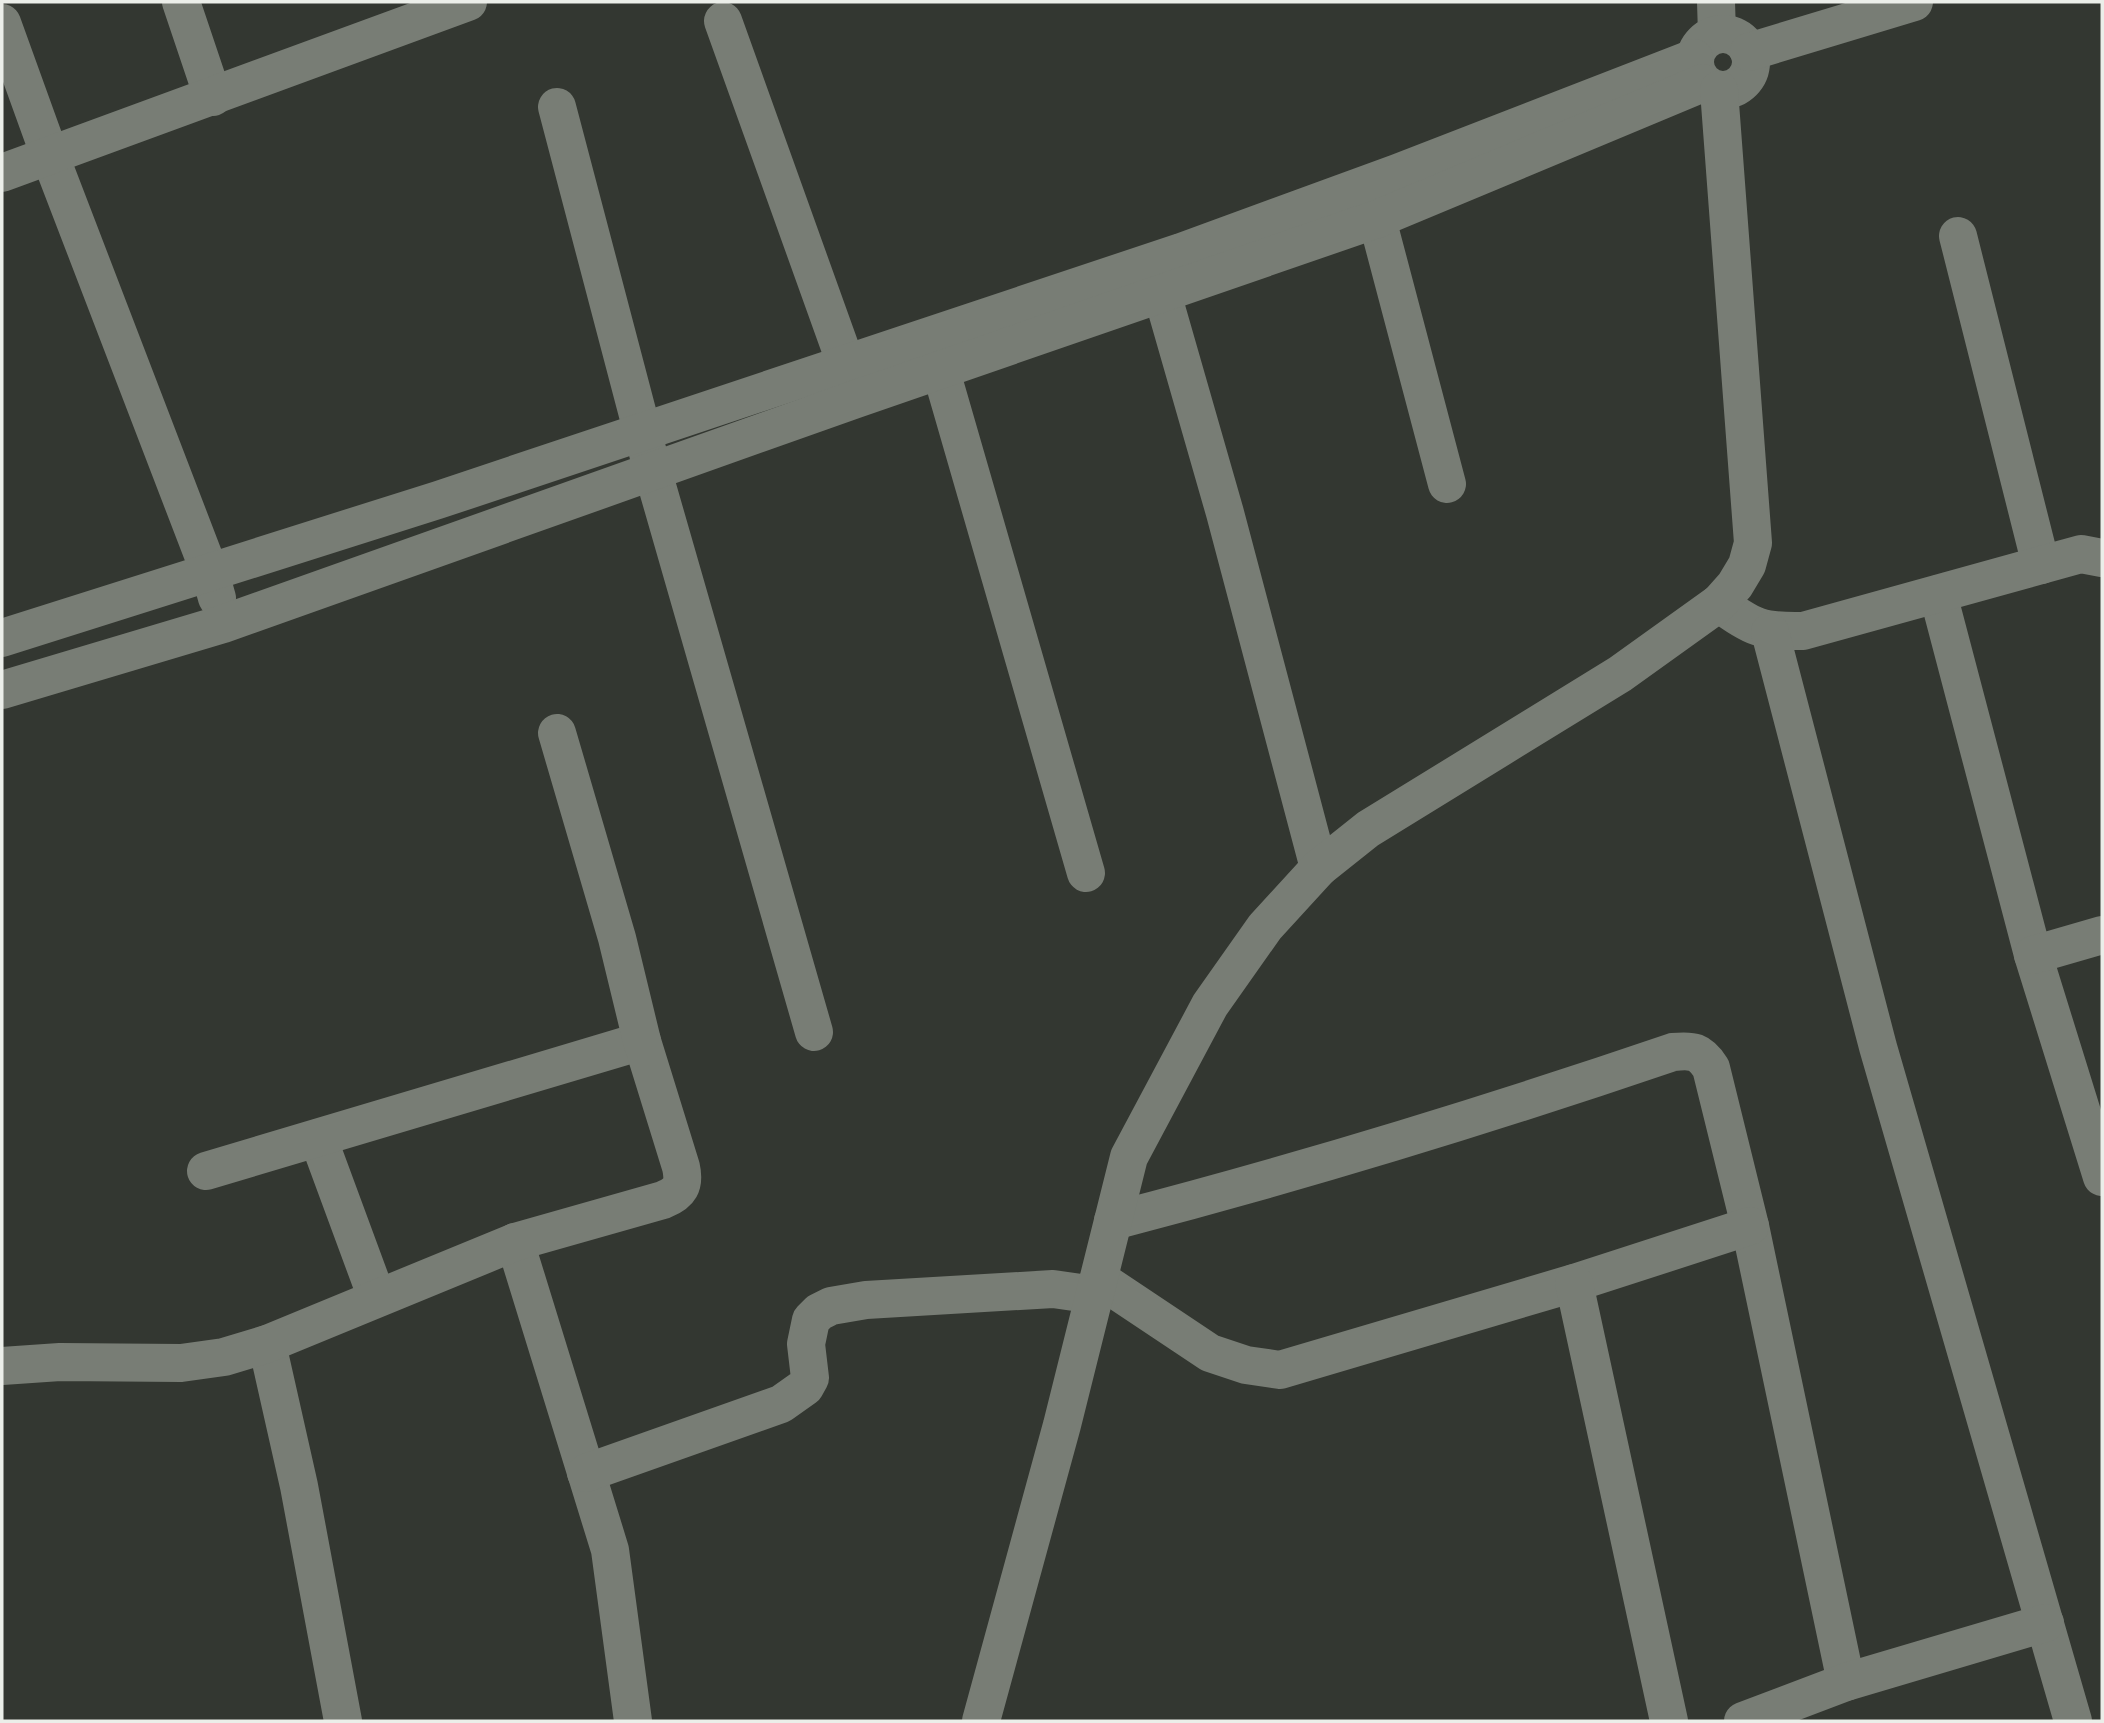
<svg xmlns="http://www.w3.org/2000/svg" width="2104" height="1723" font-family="'Exo 2',sans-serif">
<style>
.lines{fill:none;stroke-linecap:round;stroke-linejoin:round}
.minor{stroke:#787d75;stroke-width:38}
</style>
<rect width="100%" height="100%" fill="#333731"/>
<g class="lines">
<g class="minor">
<path d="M 181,2 L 213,97"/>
<path d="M 1716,2 L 1717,34"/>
<path d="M 723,21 L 846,364"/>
<path d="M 2,23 L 50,156 L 210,573 L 217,598"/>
<circle cx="1723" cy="62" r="28"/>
<path d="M 1749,52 L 1914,2"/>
<path d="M 557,107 L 653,472 L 814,1032"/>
<path d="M 2,173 L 468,2"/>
<path d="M 1377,219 L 1447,484"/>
<path d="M 1958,236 L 2041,565"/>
<path d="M 1155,269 L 1225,513 L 1319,868"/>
<path d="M 934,347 L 1086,873"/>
<path d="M 1938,594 L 2033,955 L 2102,1177"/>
<path d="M 1719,603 C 1752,628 1763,632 1803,631 L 2081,554 L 2102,558"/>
<path d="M 1770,632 L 1878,1047 L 2073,1721"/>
<path d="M 2,638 L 438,500 L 1181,252 L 1397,173 L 1694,58"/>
<path d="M 2,690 L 223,624 L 856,399 L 1377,219 L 1703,83"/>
<path d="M 2033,955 L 2102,935"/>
<path d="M 318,1138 L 377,1298"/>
<path d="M 206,1171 L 642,1041"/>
<path d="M 1113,1221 C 1302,1172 1488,1115 1673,1052 C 1693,1050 1700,1051 1711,1068 L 1750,1226 L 1846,1682"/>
<path d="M 515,1242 L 610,1550 L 633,1721"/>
<path d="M 1099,1279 L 1210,1353 L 1246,1365 L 1280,1370 L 1574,1283 L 1750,1226"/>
<path d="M 1574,1283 L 1669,1721"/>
<path d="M 267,1344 L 299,1486 L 343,1721"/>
<path d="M 2,1366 L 60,1362 L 181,1363 L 224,1357 L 267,1344 L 515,1242 L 663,1200 C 680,1193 685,1185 681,1167 L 642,1041 L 617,938 L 557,733"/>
<path d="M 586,1473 L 781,1404 L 805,1387 L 810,1378 L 806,1344 L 811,1320 L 819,1312 L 831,1306 L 866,1300 L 1053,1289 L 1095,1295"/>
<path d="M 981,1721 L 1062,1425 L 1129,1157 L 1210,1005 L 1265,927 L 1319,868 L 1368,829 L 1620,674 L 1719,603 L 1735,585 L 1747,565 L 1753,543 L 1719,90"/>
<path d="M 1743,1721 L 1846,1682 L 2045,1623"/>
</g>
</g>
<rect width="2104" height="1723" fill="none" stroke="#ebeee9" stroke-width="7"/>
</svg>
